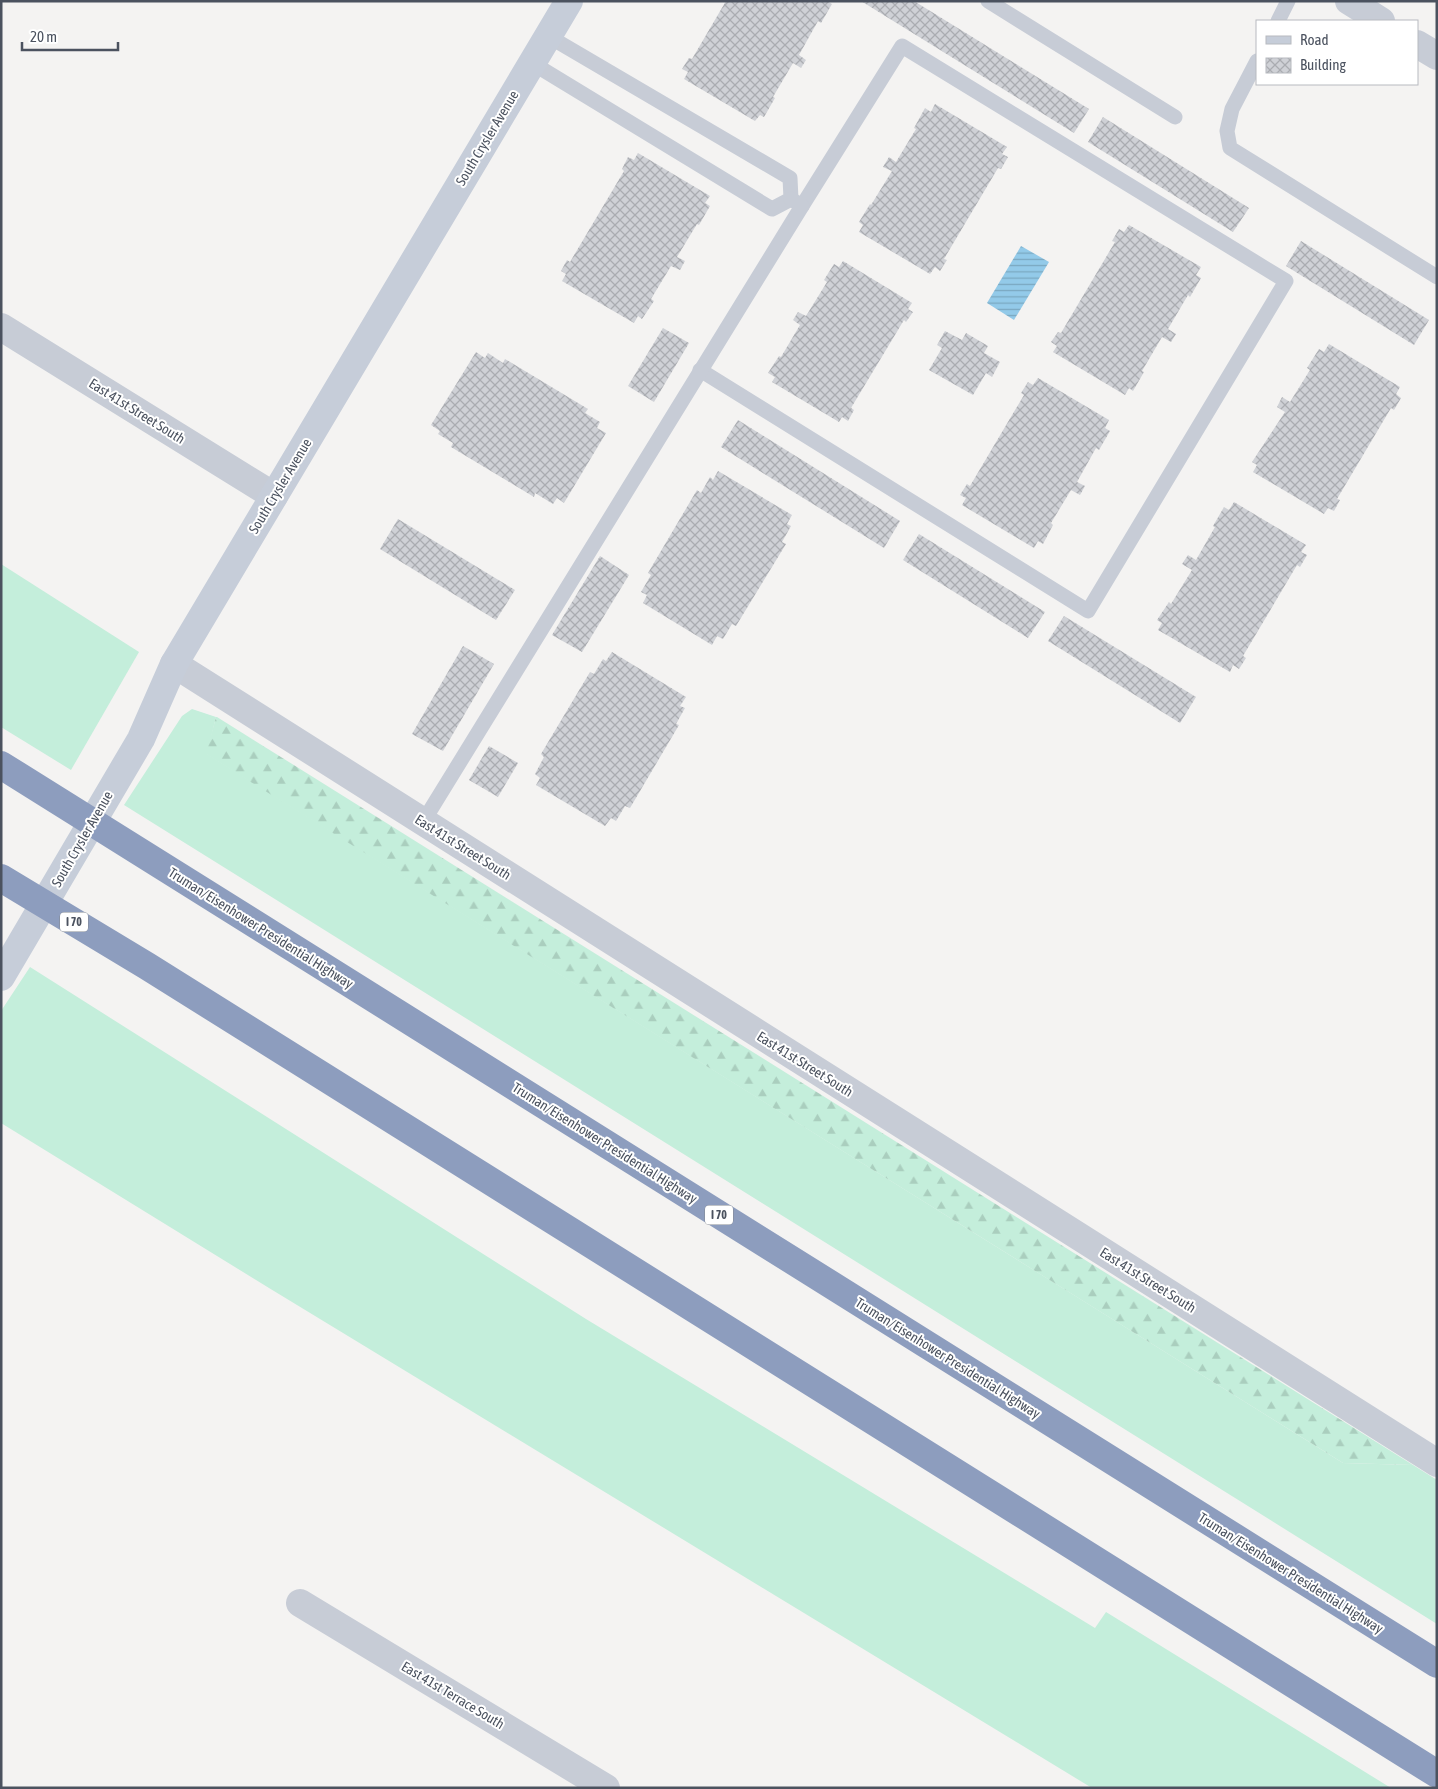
<svg xmlns="http://www.w3.org/2000/svg" width="1438" height="1789" font-family="'Asap Condensed',sans-serif">
<style>
.grass{fill:#c4eedb}
.forest{fill:url(#forest-firs)}
.water{fill:url(#water-rules)}
.building{fill:url(#building-cross-hatch)}
.lines{fill:none;stroke-linecap:round;stroke-linejoin:round}
.lane{stroke:#c7ccd6;stroke-width:15}
.street{stroke:#c7ccd6;stroke-width:28}
.secondary{stroke:#c6cdd9;stroke-width:28}
.highway{stroke:#8d9dbe;stroke-width:28}
.labels{text-anchor:middle;dominant-baseline:central;stroke-width:4;stroke-linejoin:round;paint-order:stroke}
.shield{fill:#fff;stroke:#81868f;stroke-width:1}
.shield-label{font-size:12px;font-weight:bold;fill:#4b525f}
.street-label{font-size:14px;fill:#4b525f;stroke:#fff}
</style>
<defs>
<pattern id="forest-firs" width="22" height="20" patternUnits="userSpaceOnUse" patternTransform="scale(1.25)"><rect width="22" height="20" fill="#c4eedb"/><path d="M5 1l3.5 6h-7zM16 11l3.5 6h-7z" fill="#aacebe"/></pattern>
<pattern id="water-rules" width="6" height="5" patternUnits="userSpaceOnUse" patternTransform="scale(1.25)"><rect width="6" height="5" fill="#93cae9"/><path d="M0 2.5h6" fill="none" stroke="#7aa7c0"/></pattern>
<pattern id="building-cross-hatch" width="8" height="8" patternUnits="userSpaceOnUse" patternTransform="scale(1.25)"><rect width="8" height="8" fill="#cfd1d6"/><path d="M0 0l8 8M0 8l8-8" fill="none" stroke="#aaacb1"/></pattern>
</defs>
<rect width="100%" height="100%" fill="#f4f3f2"/>
<g class="grass">
<path d="M 1,564 L 139,652 L 71,770 L 1,727 Z"/>
<path d="M 192,709 L 216,717 L 207,754 L 1343,1463 L 1413,1465 L 1437,1480 L 1437,1624 L 124,805 L 182,716 Z"/>
<path d="M 30,967 L 586,1319 L 1095,1628 L 1106,1612 L 1391,1788 L 1092,1788 L 269,1288 L 1,1123 L 1,1011 Z"/>
</g>
<path class="forest" d="M 216,717 L 217,717 L 1413,1465 L 1343,1463 L 206,754 Z"/>
<path class="water" d="M 1021,246 L 1049,262 L 1014,320 L 987,303 Z"/>
<g class="building">
<path d="M 726,1 L 827,1 L 832,4 L 821,23 L 818,21 L 799,55 L 806,60 L 801,68 L 793,63 L 773,97 L 775,98 L 764,117 L 760,115 L 755,121 L 684,79 L 688,72 L 682,69 L 689,58 L 692,59 Z"/>
<path d="M 861,1 L 914,1 L 1089,109 L 1074,133 Z"/>
<path d="M 935,104 L 1007,147 L 1002,154 L 1008,157 L 1001,169 L 998,168 L 944,259 L 947,260 L 940,271 L 935,267 L 930,274 L 859,232 L 863,225 L 859,222 L 870,204 L 871,205 L 892,171 L 883,167 L 889,157 L 896,162 L 916,129 L 914,128 L 925,108 L 931,112 Z"/>
<path d="M 1103,117 L 1249,208 L 1233,232 L 1088,142 Z"/>
<path d="M 638,153 L 710,196 L 705,203 L 710,206 L 699,225 L 697,224 L 677,257 L 685,261 L 680,270 L 671,266 L 651,299 L 654,301 L 642,319 L 638,316 L 634,323 L 562,281 L 566,274 L 561,271 L 567,260 L 570,262 L 624,171 L 622,169 L 628,157 L 634,160 Z"/>
<path d="M 1129,225 L 1201,267 L 1196,275 L 1201,278 L 1190,297 L 1188,295 L 1168,329 L 1176,334 L 1171,342 L 1162,337 L 1142,371 L 1144,372 L 1133,391 L 1129,388 L 1125,395 L 1053,352 L 1057,346 L 1051,342 L 1058,332 L 1061,333 L 1115,242 L 1112,241 L 1119,229 L 1124,232 Z"/>
<path d="M 1301,241 L 1429,320 L 1414,345 L 1286,266 Z"/>
<path d="M 843,261 L 912,303 L 908,309 L 913,312 L 906,322 L 904,320 L 851,408 L 854,410 L 848,421 L 842,417 L 839,422 L 772,382 L 775,377 L 768,373 L 779,356 L 781,357 L 800,325 L 793,320 L 798,312 L 806,316 L 827,282 L 824,280 L 834,264 L 839,267 Z"/>
<path d="M 663,328 L 689,343 L 654,402 L 628,386 Z"/>
<path d="M 945,331 L 962,340 L 966,333 L 988,346 L 984,353 L 1000,362 L 992,377 L 986,373 L 973,395 L 929,370 L 942,348 L 937,345 Z"/>
<path d="M 1329,344 L 1400,387 L 1396,394 L 1401,398 L 1394,410 L 1391,408 L 1337,499 L 1340,500 L 1334,511 L 1328,508 L 1324,514 L 1253,472 L 1257,465 L 1252,462 L 1285,412 L 1277,407 L 1282,397 L 1290,402 L 1310,370 L 1307,368 L 1319,349 L 1324,352 Z"/>
<path d="M 476,352 L 485,358 L 488,353 L 503,363 L 505,359 L 588,409 L 585,413 L 600,422 L 597,428 L 606,433 L 564,503 L 557,498 L 553,504 L 535,493 L 534,497 L 451,447 L 453,443 L 438,434 L 440,431 L 431,425 Z"/>
<path d="M 1038,378 L 1109,420 L 1105,428 L 1110,431 L 1099,450 L 1096,448 L 1077,482 L 1085,486 L 1080,495 L 1071,490 L 1051,523 L 1053,525 L 1043,544 L 1038,541 L 1034,548 L 962,505 L 966,498 L 960,495 L 967,484 L 970,486 L 1024,395 L 1021,393 L 1028,382 L 1033,385 Z"/>
<path d="M 738,420 L 900,521 L 884,548 L 721,447 Z"/>
<path d="M 718,471 L 792,515 L 787,524 L 791,526 L 782,542 L 786,544 L 736,626 L 732,624 L 723,639 L 717,636 L 712,645 L 643,603 L 647,595 L 641,592 L 651,575 L 648,573 L 697,490 L 701,493 L 710,477 L 713,480 Z"/>
<path d="M 1234,502 L 1306,545 L 1301,552 L 1307,555 L 1300,567 L 1297,565 L 1243,656 L 1246,658 L 1239,669 L 1233,665 L 1230,672 L 1158,630 L 1162,623 L 1157,620 L 1169,602 L 1171,604 L 1192,570 L 1182,564 L 1188,555 L 1196,560 L 1215,527 L 1213,526 L 1224,507 L 1229,510 Z"/>
<path d="M 398,519 L 515,590 L 496,620 L 380,549 Z"/>
<path d="M 919,534 L 1045,612 L 1028,638 L 903,560 Z"/>
<path d="M 600,556 L 629,575 L 582,652 L 552,635 Z"/>
<path d="M 1064,616 L 1196,697 L 1180,723 L 1048,641 Z"/>
<path d="M 463,646 L 494,664 L 443,751 L 412,734 Z"/>
<path d="M 612,652 L 686,697 L 680,706 L 685,708 L 676,724 L 679,725 L 630,808 L 625,806 L 616,821 L 611,818 L 605,826 L 536,785 L 540,778 L 535,774 L 544,757 L 541,754 L 590,672 L 594,674 L 603,659 L 606,661 Z"/>
<path d="M 489,746 L 518,763 L 498,797 L 469,780 Z"/>
</g>
<g class="lines">
<g class="lane">
<path d="M 988,1 L 1175,117"/>
<path d="M 1278,21 L 1288,1"/>
<path d="M 1257,61 L 1232,109 L 1227,131 L 1230,148 L 1437,277"/>
<path d="M 532,63 L 772,209 L 791,199 L 790,178 L 548,36"/>
<path d="M 700,370 L 1088,611 L 1286,281 L 902,46 L 802,206"/>
<path d="M 423,822 L 802,206 L 791,199"/>
</g>
<g class="street">
<path d="M 1349,1 L 1381,21"/>
<path d="M 1417,44 L 1437,56"/>
<path d="M 1,327 L 274,496"/>
<path d="M 174,664 L 1437,1463"/>
<path d="M 300,1603 L 606,1788"/>
</g>
<path class="secondary" d="M 1,977 L 141,739 L 174,664 L 569,1"/>
<g class="highway">
<path d="M 1,765 L 1437,1664"/>
<path d="M 1,878 L 147,966 L 1437,1774"/>
</g>
</g>
<g class="labels">
<g class="shield">
<rect x="60" y="912.5" width="28" height="19" rx="4"/>
<rect x="705" y="1205.5" width="28" height="19" rx="4"/>
</g>
<g class="shield-label">
<text x="74" y="922">I 70</text>
<text x="719" y="1215">I 70</text>
</g>
<g class="street-label">
<text transform="translate(487 138) rotate(-59)">South Crysler Avenue</text>
<text transform="translate(137 411) rotate(32)">East 41st Street South</text>
<text transform="translate(280 486) rotate(-59)">South Crysler Avenue</text>
<text transform="translate(82 839) rotate(-60)">South Crysler Avenue</text>
<text transform="translate(463 847) rotate(32)">East 41st Street South</text>
<text transform="translate(261 928) rotate(32)">Truman/Eisenhower Presidential Highway</text>
<text transform="translate(805 1064) rotate(32)">East 41st Street South</text>
<text transform="translate(605 1143) rotate(32)">Truman/Eisenhower Presidential Highway</text>
<text transform="translate(1148 1280) rotate(32)">East 41st Street South</text>
<text transform="translate(948 1358) rotate(32)">Truman/Eisenhower Presidential Highway</text>
<text transform="translate(1291 1573) rotate(32)">Truman/Eisenhower Presidential Highway</text>
<text transform="translate(453 1695) rotate(31)">East 41st Terrace South</text>
</g>
</g>
<rect width="1438" height="1789" fill="none" stroke="#4b525f" stroke-width="5"/>
<rect x="1256" y="20" width="162" height="65" fill="#ffffff" stroke="#b7babf"/>
<rect x="1266" y="36" width="25" height="8" fill="#c6cdd9" stroke="#b7babf"/>
<text x="1300" y="45" font-size="15" fill="#4b525f">Road</text>
<rect x="1266" y="58" width="25" height="15" fill="url(#building-cross-hatch)" stroke="#b7babf"/>
<text x="1300" y="70" font-size="15" fill="#4b525f">Building</text>
<path d="M22 42v8h96v-8" fill="none" stroke="#4b525f" stroke-width="2.5"/>
<text x="30" y="42" font-size="15" fill="#4b525f" stroke="#ffffff" stroke-width="4" paint-order="stroke">20 m</text>
</svg>
